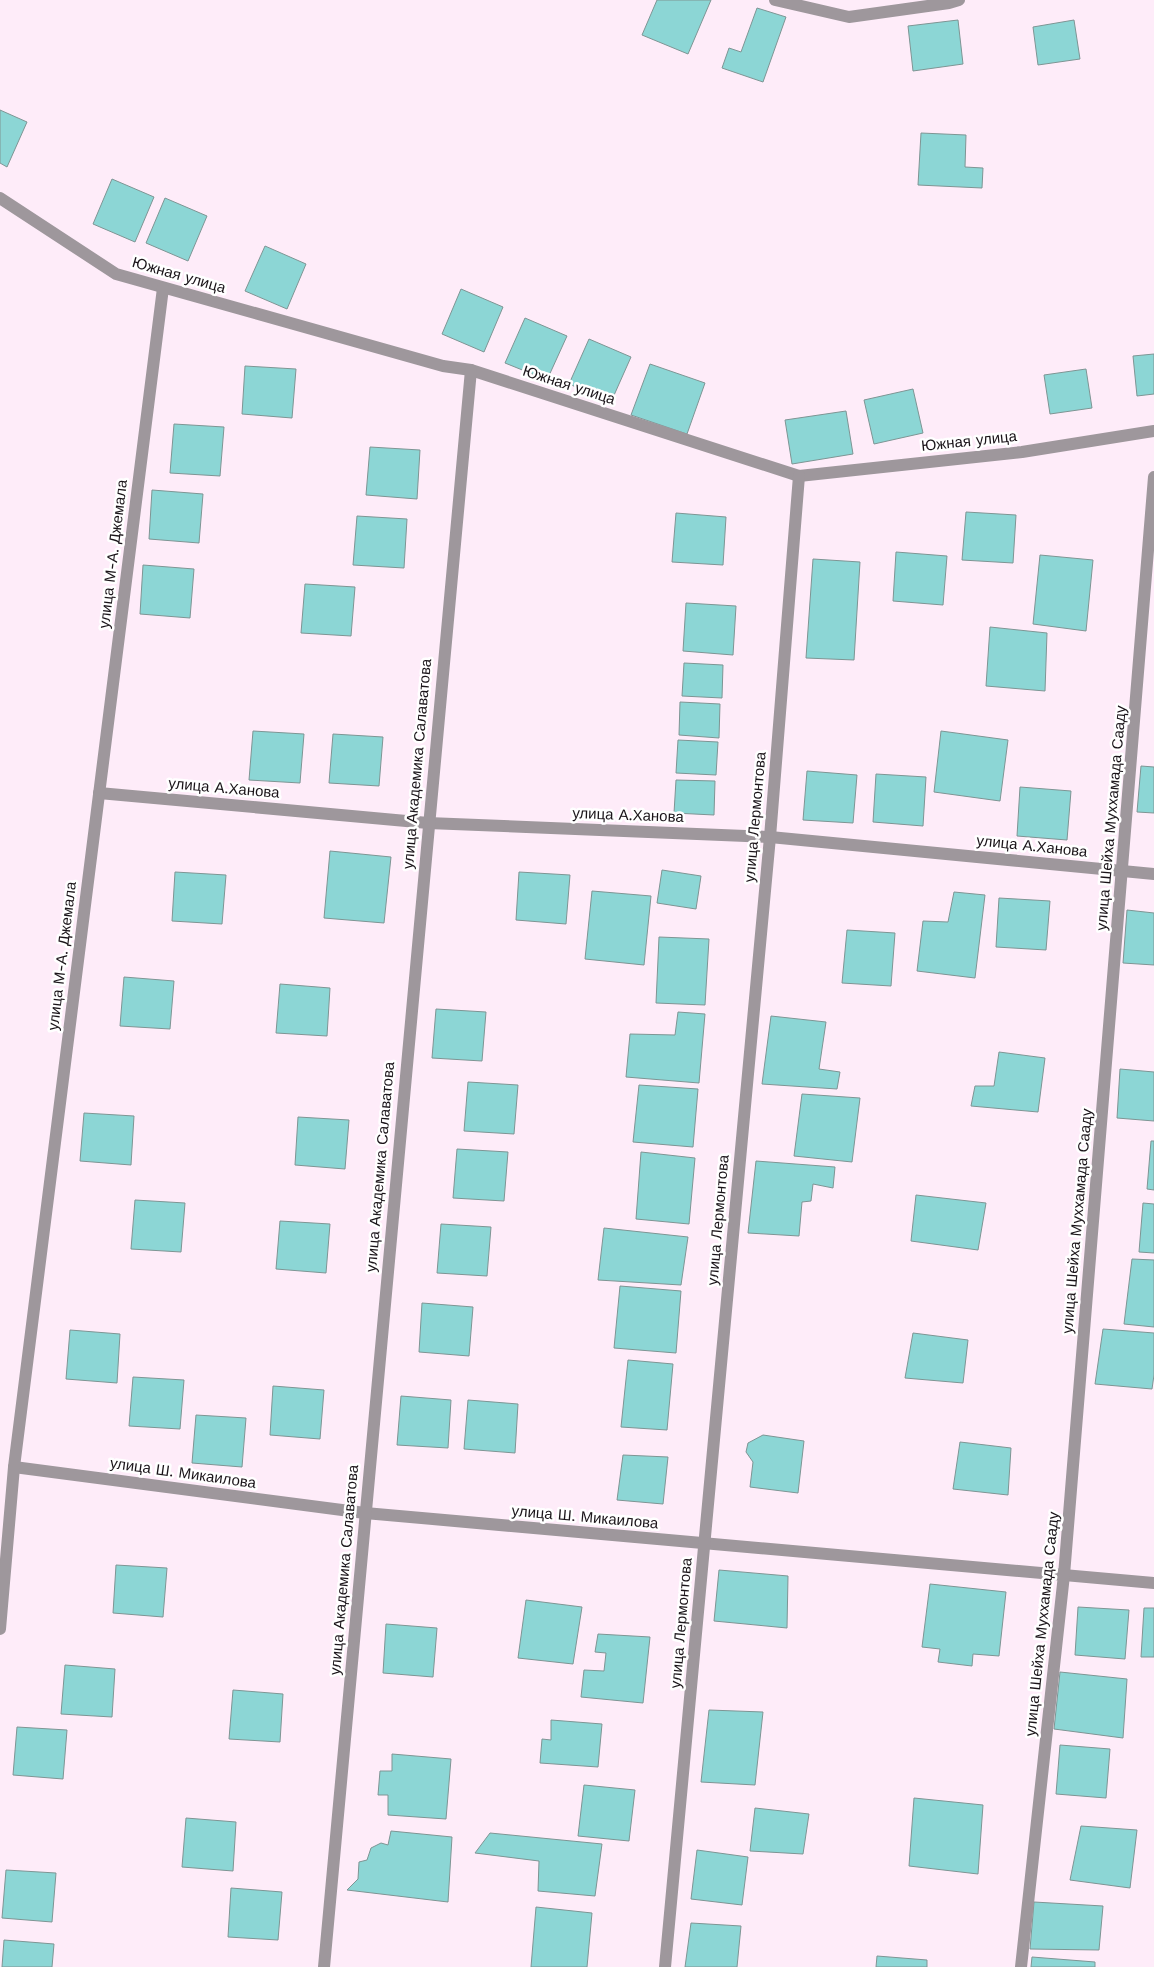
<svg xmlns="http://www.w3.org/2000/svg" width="1154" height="1967" font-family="'Work Sans',sans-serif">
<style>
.building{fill:#8cd6d5;stroke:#7e9594}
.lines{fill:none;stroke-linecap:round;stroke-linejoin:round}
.street{stroke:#9e979c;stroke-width:12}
.labels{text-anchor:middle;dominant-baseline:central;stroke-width:5;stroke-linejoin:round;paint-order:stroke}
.street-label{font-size:15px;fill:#1a1419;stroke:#fff}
</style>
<rect width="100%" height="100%" fill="#feecf9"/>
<g class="building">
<path d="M 657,0 L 711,0 L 688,54 L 642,35 Z"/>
<path d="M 757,8 L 786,17 L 763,82 L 722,68 L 729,48 L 741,52 Z"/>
<path d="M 958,20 L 963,64 L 913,71 L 908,26 Z"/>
<path d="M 1074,20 L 1080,59 L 1038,65 L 1033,27 Z"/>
<path d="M 0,110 L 27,122 L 7,167 L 0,163 Z"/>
<path d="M 921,133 L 966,135 L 965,167 L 983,168 L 982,188 L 918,185 Z"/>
<path d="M 112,179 L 154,197 L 135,242 L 93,224 Z"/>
<path d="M 165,198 L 207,216 L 188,261 L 146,243 Z"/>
<path d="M 265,246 L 306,264 L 287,309 L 245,291 Z"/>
<path d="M 461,289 L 503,307 L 484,352 L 442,334 Z"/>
<path d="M 525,318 L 567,336 L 547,380 L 505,363 Z"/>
<path d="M 589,339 L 631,357 L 611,402 L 569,384 Z"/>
<path d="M 1154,354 L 1154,394 L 1137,396 L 1133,356 Z"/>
<path d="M 650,364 L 705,383 L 687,434 L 631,415 Z"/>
<path d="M 245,366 L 296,369 L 292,418 L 242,414 Z"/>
<path d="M 1086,369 L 1092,408 L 1050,414 L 1044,375 Z"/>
<path d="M 913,389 L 923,433 L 874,444 L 864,400 Z"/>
<path d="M 846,411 L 853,454 L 792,464 L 785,420 Z"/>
<path d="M 174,424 L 224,427 L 220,476 L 170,473 Z"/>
<path d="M 370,447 L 420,450 L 417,499 L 366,495 Z"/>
<path d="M 152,490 L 203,494 L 199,543 L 149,539 Z"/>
<path d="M 966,512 L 1016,515 L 1013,563 L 962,560 Z"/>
<path d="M 676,513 L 726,517 L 723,565 L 672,562 Z"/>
<path d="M 357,516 L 407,519 L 404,568 L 353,565 Z"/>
<path d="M 896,552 L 947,556 L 943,605 L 893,601 Z"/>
<path d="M 1040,555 L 1093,560 L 1086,631 L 1033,624 Z"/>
<path d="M 813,559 L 860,562 L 854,660 L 806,658 Z"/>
<path d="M 143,565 L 194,569 L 190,618 L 140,614 Z"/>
<path d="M 305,584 L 355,587 L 351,636 L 301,633 Z"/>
<path d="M 686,603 L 736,606 L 733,655 L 683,651 Z"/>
<path d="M 990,627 L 1047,633 L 1045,691 L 986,686 Z"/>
<path d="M 684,663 L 723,665 L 722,698 L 682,696 Z"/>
<path d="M 680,702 L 720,704 L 719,738 L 679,735 Z"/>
<path d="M 253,731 L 304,734 L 300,783 L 249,780 Z"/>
<path d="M 941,731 L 1008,740 L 1000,801 L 934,792 Z"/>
<path d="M 333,734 L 383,737 L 379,786 L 329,783 Z"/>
<path d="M 678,740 L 718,742 L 716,775 L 676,773 Z"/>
<path d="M 1141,766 L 1154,767 L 1154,813 L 1137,812 Z"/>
<path d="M 807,771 L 857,775 L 853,823 L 803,820 Z"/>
<path d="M 876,774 L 926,777 L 923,826 L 873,822 Z"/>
<path d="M 676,780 L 715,781 L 714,815 L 674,813 Z"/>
<path d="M 1020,787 L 1071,791 L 1067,840 L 1017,836 Z"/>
<path d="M 330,851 L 391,857 L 384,923 L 324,918 Z"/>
<path d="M 662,870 L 701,876 L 696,909 L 657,903 Z"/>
<path d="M 175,872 L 226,875 L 222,924 L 172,921 Z"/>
<path d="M 519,872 L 570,875 L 566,924 L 516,920 Z"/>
<path d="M 592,891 L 651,896 L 644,965 L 585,959 Z"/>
<path d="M 954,892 L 985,895 L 975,978 L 917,971 L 923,921 L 948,922 Z"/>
<path d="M 999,898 L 1050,901 L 1046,950 L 996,947 Z"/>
<path d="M 1127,910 L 1154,913 L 1154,965 L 1123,963 Z"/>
<path d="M 847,930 L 895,933 L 891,986 L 842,983 Z"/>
<path d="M 659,937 L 709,939 L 705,1005 L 656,1003 Z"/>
<path d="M 124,977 L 174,981 L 170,1029 L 120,1026 Z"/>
<path d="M 280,984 L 330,988 L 327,1036 L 276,1033 Z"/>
<path d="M 436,1009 L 486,1012 L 482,1061 L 432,1058 Z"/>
<path d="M 678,1012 L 705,1014 L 699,1083 L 626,1077 L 630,1034 L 675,1035 Z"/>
<path d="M 771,1016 L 826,1022 L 819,1069 L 840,1072 L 837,1089 L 762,1084 Z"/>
<path d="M 999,1052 L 1045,1058 L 1038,1112 L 971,1106 L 975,1086 L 994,1086 Z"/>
<path d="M 1120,1069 L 1154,1072 L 1154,1121 L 1117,1118 Z"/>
<path d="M 468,1082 L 518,1085 L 514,1134 L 464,1131 Z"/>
<path d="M 639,1085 L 698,1089 L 693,1147 L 633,1142 Z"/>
<path d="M 802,1094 L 860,1098 L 852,1162 L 794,1156 Z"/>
<path d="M 84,1113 L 134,1116 L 131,1165 L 80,1161 Z"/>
<path d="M 298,1117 L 349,1120 L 345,1169 L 295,1165 Z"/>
<path d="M 1151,1141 L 1154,1141 L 1154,1190 L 1147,1189 Z"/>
<path d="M 457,1149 L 508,1152 L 504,1201 L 453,1198 Z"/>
<path d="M 641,1152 L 695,1158 L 689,1224 L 636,1219 Z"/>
<path d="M 756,1161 L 835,1167 L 833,1188 L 813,1184 L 811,1201 L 802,1202 L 799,1236 L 748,1233 Z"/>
<path d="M 916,1195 L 986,1203 L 978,1250 L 911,1241 Z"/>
<path d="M 135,1200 L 185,1203 L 181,1252 L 131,1249 Z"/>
<path d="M 1143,1203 L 1154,1204 L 1154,1253 L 1139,1252 Z"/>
<path d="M 280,1221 L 330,1224 L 326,1273 L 276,1269 Z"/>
<path d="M 441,1224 L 491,1227 L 487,1276 L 437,1273 Z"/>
<path d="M 604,1228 L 688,1237 L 681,1285 L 598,1280 Z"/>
<path d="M 1132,1259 L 1154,1260 L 1154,1327 L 1124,1324 Z"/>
<path d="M 620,1286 L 681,1291 L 676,1353 L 614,1348 Z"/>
<path d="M 422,1303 L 473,1307 L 469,1356 L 419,1352 Z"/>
<path d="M 1103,1329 L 1154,1333 L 1154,1375 L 1152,1389 L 1095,1384 Z"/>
<path d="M 70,1330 L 120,1334 L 117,1383 L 66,1379 Z"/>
<path d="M 913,1333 L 968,1340 L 963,1383 L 905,1378 Z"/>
<path d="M 628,1360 L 673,1364 L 667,1430 L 621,1427 Z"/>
<path d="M 133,1377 L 184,1380 L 180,1429 L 129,1426 Z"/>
<path d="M 273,1386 L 324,1390 L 320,1439 L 270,1435 Z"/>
<path d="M 401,1396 L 451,1400 L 448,1448 L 397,1445 Z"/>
<path d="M 468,1400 L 518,1404 L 515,1453 L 464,1449 Z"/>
<path d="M 196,1415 L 246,1418 L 242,1467 L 192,1463 Z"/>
<path d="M 763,1435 L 804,1441 L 798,1493 L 750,1487 L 753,1462 L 746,1452 L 748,1443 Z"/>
<path d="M 960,1442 L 1011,1448 L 1008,1495 L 953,1489 Z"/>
<path d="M 623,1455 L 668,1457 L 663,1504 L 617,1500 Z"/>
<path d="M 116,1565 L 167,1568 L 163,1617 L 113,1613 Z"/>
<path d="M 719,1570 L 788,1576 L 787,1628 L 714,1621 Z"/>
<path d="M 930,1584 L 1006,1592 L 999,1656 L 973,1654 L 972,1666 L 938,1662 L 940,1649 L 922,1647 Z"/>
<path d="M 526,1600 L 582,1607 L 573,1664 L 518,1658 Z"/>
<path d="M 1078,1607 L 1129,1610 L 1125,1659 L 1075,1655 Z"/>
<path d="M 1144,1608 L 1154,1608 L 1154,1657 L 1141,1657 Z"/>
<path d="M 386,1624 L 437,1628 L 433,1677 L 383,1673 Z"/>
<path d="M 598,1634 L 650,1637 L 643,1703 L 581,1697 L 584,1670 L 604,1671 L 606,1653 L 595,1652 Z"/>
<path d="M 65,1665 L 115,1669 L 112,1717 L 61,1714 Z"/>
<path d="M 1060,1672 L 1127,1679 L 1123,1738 L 1054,1729 Z"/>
<path d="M 233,1690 L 283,1694 L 280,1742 L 229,1739 Z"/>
<path d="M 709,1710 L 763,1712 L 755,1785 L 701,1782 Z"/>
<path d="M 551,1720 L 602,1724 L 598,1767 L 540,1763 L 542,1739 L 551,1740 Z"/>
<path d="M 17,1727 L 67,1730 L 63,1779 L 13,1775 Z"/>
<path d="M 1060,1745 L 1110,1749 L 1106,1798 L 1056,1794 Z"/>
<path d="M 392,1754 L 451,1759 L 446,1819 L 388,1815 L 388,1795 L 378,1795 L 380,1771 L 392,1771 Z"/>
<path d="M 584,1785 L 635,1790 L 629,1841 L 578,1836 Z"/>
<path d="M 914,1798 L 983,1805 L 978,1874 L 909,1866 Z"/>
<path d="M 755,1808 L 809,1814 L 803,1854 L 750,1851 Z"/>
<path d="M 186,1818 L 236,1822 L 233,1871 L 182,1867 Z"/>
<path d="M 1081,1826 L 1137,1830 L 1130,1888 L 1070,1880 Z"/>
<path d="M 391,1831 L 452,1837 L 448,1902 L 347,1890 L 358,1879 L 359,1862 L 367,1860 L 371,1848 L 381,1843 L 388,1845 Z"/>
<path d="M 490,1833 L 602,1844 L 595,1896 L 538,1891 L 539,1861 L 475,1853 Z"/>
<path d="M 697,1850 L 748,1857 L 742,1905 L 691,1899 Z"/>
<path d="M 6,1870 L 56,1873 L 52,1922 L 2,1918 Z"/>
<path d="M 231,1888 L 282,1892 L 278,1940 L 228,1937 Z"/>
<path d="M 1034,1902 L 1103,1906 L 1099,1950 L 1030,1949 Z"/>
<path d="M 536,1907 L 592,1913 L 587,1967 L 531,1967 Z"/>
<path d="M 691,1923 L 741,1926 L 737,1967 L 685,1967 Z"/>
<path d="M 4,1940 L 54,1944 L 52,1967 L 2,1967 Z"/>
<path d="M 877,1956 L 927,1960 L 927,1967 L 876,1967 Z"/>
<path d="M 1032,1957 L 1095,1962 L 1095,1967 L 1031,1967 Z"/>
</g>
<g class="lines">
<g class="street">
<path d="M 775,0 L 849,17 L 949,3 L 959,0"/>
<path d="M 0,198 L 116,274 L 443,366 L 471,370 L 799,476 L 1022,452 L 1154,431"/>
<path d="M 99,793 L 428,823 L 770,837 L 1154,874"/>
<path d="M 14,1467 L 365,1513 L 1154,1583"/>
<path d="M 0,1629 L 14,1467 L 163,288"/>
<path d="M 324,1967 L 471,370"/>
<path d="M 665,1967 L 770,837 L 799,476"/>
<path d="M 1021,1967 L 1064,1575 L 1154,477"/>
</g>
</g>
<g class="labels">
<g class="street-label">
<text transform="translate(179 275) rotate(16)">Южная улица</text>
<text transform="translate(569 385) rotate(18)">Южная улица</text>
<text transform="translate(969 441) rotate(-6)">Южная улица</text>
<text transform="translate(113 554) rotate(-83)">улица М-А. Джемала</text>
<text transform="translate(417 764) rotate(-85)">улица Академика Салаватова</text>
<text transform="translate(224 788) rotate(5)">улица А.Ханова</text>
<text transform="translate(628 815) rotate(2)">улица А.Ханова</text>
<text transform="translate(755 817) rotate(-85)">улица Лермонтова</text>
<text transform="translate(1111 818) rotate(-85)">улица Шейха Муххамада Сааду</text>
<text transform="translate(1032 846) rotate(6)">улица А.Ханова</text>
<text transform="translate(62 956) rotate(-83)">улица М-А. Джемала</text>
<text transform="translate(380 1167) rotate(-85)">улица Академика Салаватова</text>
<text transform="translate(718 1220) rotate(-85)">улица Лермонтова</text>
<text transform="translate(1077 1221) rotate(-85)">улица Шейха Муххамада Сааду</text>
<text transform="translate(183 1473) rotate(8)">улица Ш. Микаилова</text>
<text transform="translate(585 1517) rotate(5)">улица Ш. Микаилова</text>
<text transform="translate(344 1570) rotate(-85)">улица Академика Салаватова</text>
<text transform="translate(681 1623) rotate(-85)">улица Лермонтова</text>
<text transform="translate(1042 1624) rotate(-84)">улица Шейха Муххамада Сааду</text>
</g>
</g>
</svg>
